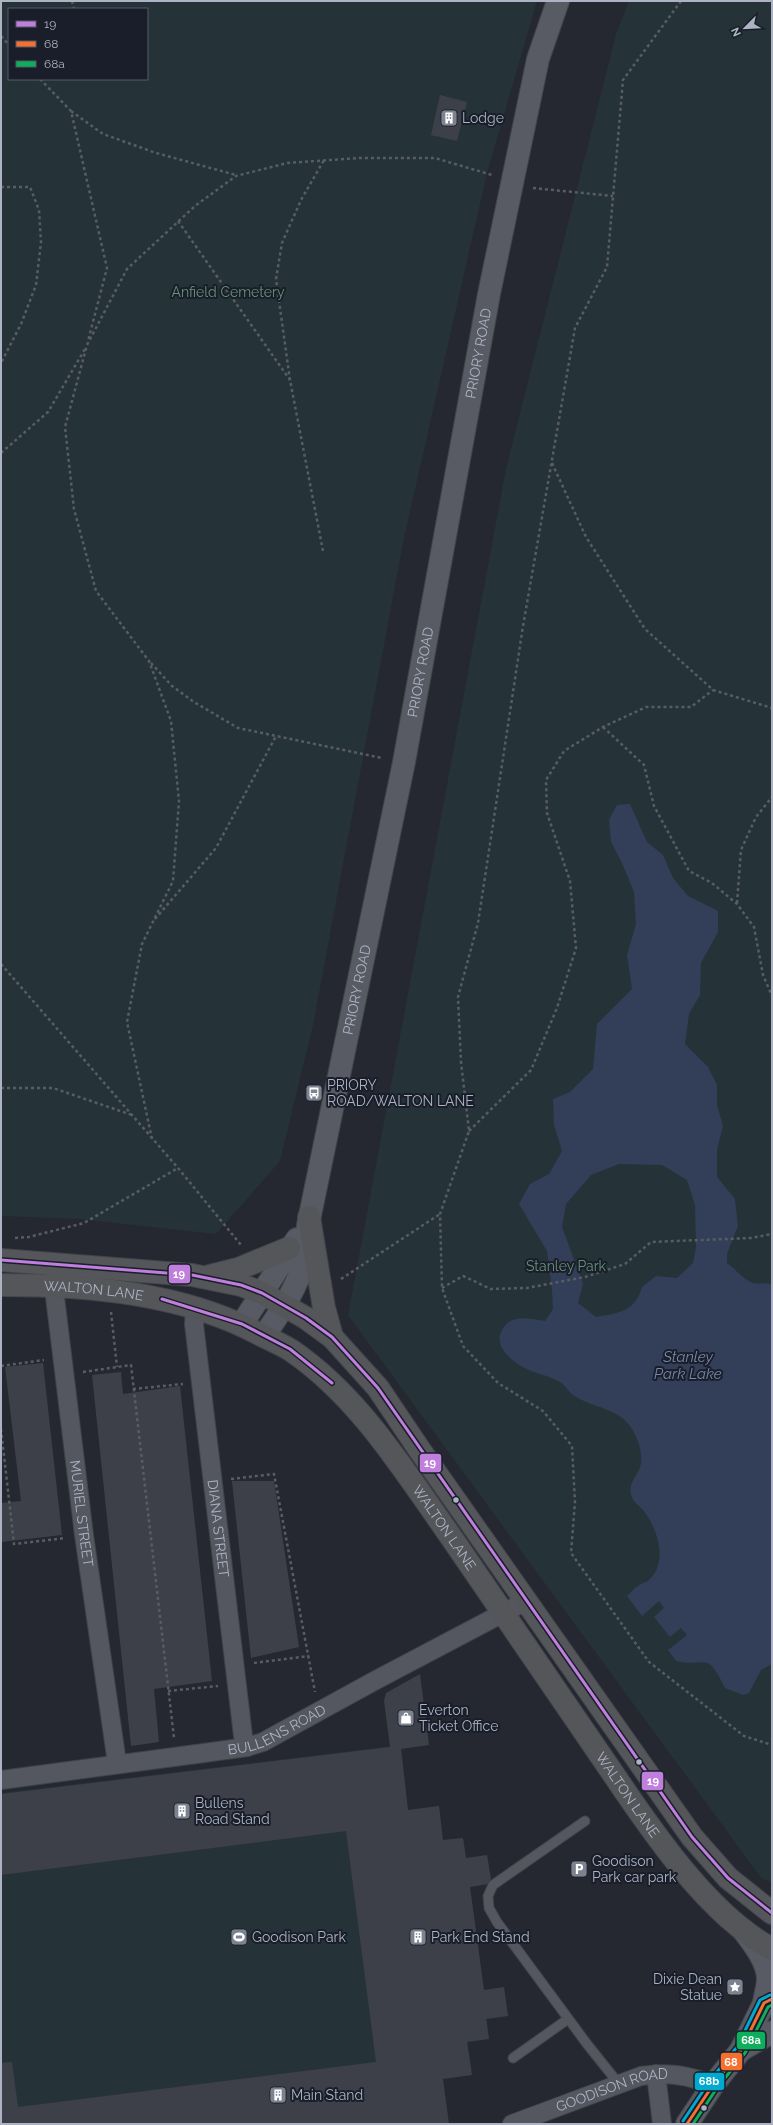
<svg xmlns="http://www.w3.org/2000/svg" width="773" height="2125" font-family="Raleway,sans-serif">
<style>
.green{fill:#253338;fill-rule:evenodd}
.water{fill:#333e58;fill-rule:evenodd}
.building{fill:#3d4048}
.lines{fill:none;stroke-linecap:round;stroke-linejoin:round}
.lane-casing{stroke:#404349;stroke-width:11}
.street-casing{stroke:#404349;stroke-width:20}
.secondary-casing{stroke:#404349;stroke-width:24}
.highway-casing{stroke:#41444c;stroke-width:24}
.path{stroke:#585c63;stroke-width:2.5;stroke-dasharray:3 3;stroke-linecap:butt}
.lane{stroke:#54575f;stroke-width:9}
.street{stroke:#54575f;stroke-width:18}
.secondary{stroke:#585b64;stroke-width:22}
.highway{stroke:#545659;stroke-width:22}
.bus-1-casing{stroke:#191e2a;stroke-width:6}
.bus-2-casing{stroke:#191e2a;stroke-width:6}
.bus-3-casing{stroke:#191e2a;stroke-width:6}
.bus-4-casing{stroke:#191e2a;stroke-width:6}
.bus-1{stroke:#c07fdc;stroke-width:3}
.bus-2{stroke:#f46f30;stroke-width:3}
.bus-3{stroke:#0daf5c;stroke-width:3}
.bus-4{stroke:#00a9ce;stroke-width:3}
.bus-dot{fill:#adb3c3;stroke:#191e2a;stroke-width:1.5}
.labels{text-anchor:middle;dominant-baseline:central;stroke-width:4;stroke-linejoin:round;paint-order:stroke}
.poi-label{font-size:14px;fill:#adb3c3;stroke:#191e2a;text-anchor:start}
.park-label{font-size:14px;fill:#669276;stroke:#191e2a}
.street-label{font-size:14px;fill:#adb3c3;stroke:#191e2a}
.water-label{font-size:15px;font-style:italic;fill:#7686aa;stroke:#191e2a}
.line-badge{stroke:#191e2a;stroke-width:1.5}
.badge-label{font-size:11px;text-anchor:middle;font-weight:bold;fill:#fff}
</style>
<rect width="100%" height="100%" fill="#252830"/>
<g class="green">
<path d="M 1,1 L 537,1 L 487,173 L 404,538 L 313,1025 L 280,1161 L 216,1234 L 79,1219 L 1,1216 ZM 9,9 L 147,9 L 147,79 L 9,79 Z"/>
<path d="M 629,1 L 772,1 L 772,1882 L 762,1879 L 348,1315 L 506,469 L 616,34 Z"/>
<path d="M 401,1745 L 408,1810 L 439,1806 L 443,1840 L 463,1838 L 466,1858 L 487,1855 L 491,1884 L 470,1887 L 483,1990 L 504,1987 L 508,2016 L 487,2019 L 489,2039 L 468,2042 L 472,2075 L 1,2124 L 1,1793 Z"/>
</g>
<path class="water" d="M 630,804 L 647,842 L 663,855 L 673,878 L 688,896 L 718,911 L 718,932 L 701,963 L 700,995 L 689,1014 L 685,1044 L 708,1067 L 717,1085 L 717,1105 L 723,1126 L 717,1150 L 717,1177 L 735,1199 L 738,1226 L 727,1254 L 727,1263 C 736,1269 742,1279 753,1283 C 759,1285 766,1281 772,1285 L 772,1664 L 761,1670 L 749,1693 L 743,1695 L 725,1688 C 706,1649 708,1668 676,1661 L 668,1650 L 687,1635 L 681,1628 L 670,1637 L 654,1617 L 664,1608 L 659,1601 L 642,1616 L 627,1596 C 631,1593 634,1588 638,1586 C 641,1583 646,1583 649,1580 C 668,1562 658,1532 646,1514 C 642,1507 633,1503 631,1495 C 628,1483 637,1477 640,1467 C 644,1455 638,1439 632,1429 C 619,1407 591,1408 573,1395 C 568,1391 565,1385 560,1382 C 552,1377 543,1375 534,1372 C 519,1367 491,1349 502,1330 C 511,1313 529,1319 545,1321 L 553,1309 L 552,1290 L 547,1251 L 519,1204 L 530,1184 L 549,1174 L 562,1151 L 554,1125 L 553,1099 L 570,1092 L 593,1069 L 597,1024 L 632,989 L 627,955 L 636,924 L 634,892 L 622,863 L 611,842 L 609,820 L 617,805 ZM 619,1164 L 662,1165 L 687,1180 L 695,1205 L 696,1247 L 693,1263 L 677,1278 L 656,1276 L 642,1287 C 635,1312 618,1313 596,1317 L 578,1303 L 583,1284 L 562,1227 L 566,1204 L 591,1175 Z"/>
<g class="building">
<path d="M 440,95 L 467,102 L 457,141 L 431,135 Z"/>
<path d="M 43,1363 L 62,1535 L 1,1542 L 1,1503 L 21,1501 L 5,1367 Z"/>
<path d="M 121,1372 L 123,1394 L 180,1386 L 212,1681 L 154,1689 L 159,1742 L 131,1746 L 92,1375 Z"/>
<path d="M 232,1481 L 274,1481 L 299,1647 L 251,1658 Z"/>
<path d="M 420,1674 L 429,1745 L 401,1749 L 408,1810 L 439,1806 L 443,1840 L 463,1838 L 466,1858 L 487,1855 L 491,1879 L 487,1884 L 470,1887 L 484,1990 L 504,1987 L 508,2016 L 486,2019 L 489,2039 L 467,2042 L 472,2075 L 443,2079 L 449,2124 L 1,2124 L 1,2063 L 12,2062 L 18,2107 L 376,2062 L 346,1831 L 1,1875 L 1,1794 L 390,1747 L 384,1701 L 386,1693 Z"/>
</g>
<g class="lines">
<g class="lane-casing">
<g id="lane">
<path d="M 585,1821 L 493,1885 L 488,1896 L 489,1908 L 497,1922 L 587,2044 L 619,2084"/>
<path d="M 513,2058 L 568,2019"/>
</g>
</g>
<g class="street-casing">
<g id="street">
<path id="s1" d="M 55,1272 L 55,1297 L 84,1535 L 117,1763"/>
<path id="s2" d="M 195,1309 L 194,1324 L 243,1736 L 247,1747"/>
<path id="s3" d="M 1,1780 L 204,1753 L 247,1747 L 263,1742 L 376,1680 L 526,1601"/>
<path d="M 656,2074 L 662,2124"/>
<path id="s4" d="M 512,2124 L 641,2076 C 668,2072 688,2075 713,2085"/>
</g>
</g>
<g class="secondary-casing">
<g id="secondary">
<path d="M 242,1324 L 297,1239"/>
<path id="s5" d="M 264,1336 C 281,1311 299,1286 305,1256 C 308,1247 307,1235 308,1225 L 404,762 L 489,294 L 538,59 L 558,1"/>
<path d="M 743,1930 C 753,1943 767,1961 768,1978 C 768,1986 765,1995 764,2003"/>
<path d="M 741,2050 L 772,2032"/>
<path d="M 687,2124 L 713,2085 L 741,2050 L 764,2003 L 772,1999"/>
</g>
</g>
<g class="highway-casing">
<g id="highway">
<path d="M 309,1217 L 324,1308 L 332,1337"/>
<path d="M 1,1260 L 192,1275 L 241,1285 L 262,1293 L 306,1318 L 332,1337 L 378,1388 L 419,1449 L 692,1837 L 728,1878 L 772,1913"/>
<path d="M 210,1276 L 238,1269 L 289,1248"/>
<path id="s6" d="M 1,1285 C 89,1285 185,1293 263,1336 C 273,1341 283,1345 292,1351 C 359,1397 403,1469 449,1534 C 504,1614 559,1695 614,1775 C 653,1833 710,1916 772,1949"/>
</g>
</g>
<g class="path">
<path d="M 72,1 L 74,9"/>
<path d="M 681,1 L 623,80 L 607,267 L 575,328 L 523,626 L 478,923 L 458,997 L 461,1062 L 469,1131 L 440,1214 L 442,1288 L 463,1346 L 498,1383 L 543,1411 L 572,1446 L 575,1502 L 571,1553 L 649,1662 L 744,1736 L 772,1745"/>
<path d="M 1,36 L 9,45"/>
<path d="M 40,79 L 71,111 L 107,268 L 88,341"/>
<path d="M 71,111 L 103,134 L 156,153 L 236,175"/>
<path d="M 1,187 L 30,187 L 39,210 L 41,242 L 36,285 L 21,324 L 1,363"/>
<path d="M 533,188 L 613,196"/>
<path d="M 178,221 L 290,380"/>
<path d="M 1,453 L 48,412 L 85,349"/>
<path d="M 552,463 L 586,537 L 645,629 L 713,690 L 772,708"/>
<path d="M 323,551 L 290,380 L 276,279 L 282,243 L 301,200 L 324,160"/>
<path d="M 151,663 L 172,686 L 194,702 L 238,728 L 382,758"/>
<path d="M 603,727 L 644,765 L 654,806 L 689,871 L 712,883 L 737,904 L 754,927 L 763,975 L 772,996"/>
<path d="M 737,903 L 741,850 L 756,817 L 772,797"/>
<path d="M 155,919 L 216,848 L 276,736"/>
<path d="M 1,964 L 178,1168 L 241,1245"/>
<path d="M 1,1088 L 53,1088 L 132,1115"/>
<path d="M 469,1131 L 531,1070 L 557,1008 L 576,948 L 570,881 L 547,813 L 546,780 L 564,751 L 603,727 L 646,707 L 691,707 L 713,690"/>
<path d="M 152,1139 L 127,1022 L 142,944 L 173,881 L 179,801 L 171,721 L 149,661 L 96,591 L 74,509 L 65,427 L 87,345 L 127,269 L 195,206 L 236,176 L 287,163 L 359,158 L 435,158 L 492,175"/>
<path d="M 15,1238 L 29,1237 L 84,1223 L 178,1168"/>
<path d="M 341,1279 L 440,1214"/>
<path d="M 442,1288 L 463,1276 L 491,1289 L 527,1288 L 585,1277 L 625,1264 L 651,1242 L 751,1238 L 772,1234"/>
<path d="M 111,1312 L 117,1367"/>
<path d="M 1,1366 L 44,1360"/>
<path d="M 83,1372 L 131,1365 L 174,1738"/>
<path d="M 133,1389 L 183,1384"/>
<path d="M 1,1429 L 14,1544 L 66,1538"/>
<path d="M 231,1479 L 274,1474 L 315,1692"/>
<path d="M 254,1663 L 309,1656"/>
<path d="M 168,1691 L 218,1686"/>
</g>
<use href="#lane" class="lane"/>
<use href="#street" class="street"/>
<use href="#secondary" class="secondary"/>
<use href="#highway" class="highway"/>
<g class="bus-1-casing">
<g id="bus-1">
<path d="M 1,1260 L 192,1275 L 241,1285 L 262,1293 L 306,1318 L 332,1337 L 378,1388 L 692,1837 L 728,1878 L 772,1913"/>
<path d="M 162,1299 L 242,1324 L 290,1349 L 332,1383"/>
</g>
</g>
<g class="bus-2-casing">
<path id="bus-2" d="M 687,2124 L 713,2085 L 741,2050 L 764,2003 L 772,1999"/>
</g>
<g class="bus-3-casing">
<path id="bus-3" d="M 693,2124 L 717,2088 L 745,2053 L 768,2007 L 772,2005"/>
</g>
<g class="bus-4-casing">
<path id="bus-4" d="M 683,2121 L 709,2082 L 737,2047 L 760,2000 L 770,1995"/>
</g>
<use href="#bus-1" class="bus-1"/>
<use href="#bus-2" class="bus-2"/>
<use href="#bus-3" class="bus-3"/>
<use href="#bus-4" class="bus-4"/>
</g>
<defs>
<g id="building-square" transform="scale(0.9)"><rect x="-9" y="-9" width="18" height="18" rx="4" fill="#7d8290" stroke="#191e2a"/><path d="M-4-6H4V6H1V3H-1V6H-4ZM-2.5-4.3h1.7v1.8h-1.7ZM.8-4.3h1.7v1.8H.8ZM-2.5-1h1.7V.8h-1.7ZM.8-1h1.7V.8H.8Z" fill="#fff"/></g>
<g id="bus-square" transform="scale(0.9)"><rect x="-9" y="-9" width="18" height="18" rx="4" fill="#7d8290" stroke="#191e2a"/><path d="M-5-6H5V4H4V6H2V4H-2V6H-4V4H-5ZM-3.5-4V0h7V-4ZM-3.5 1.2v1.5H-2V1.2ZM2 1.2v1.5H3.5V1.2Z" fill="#fff"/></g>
<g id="shop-square" transform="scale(0.9)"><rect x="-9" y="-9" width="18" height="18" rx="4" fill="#7d8290" stroke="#191e2a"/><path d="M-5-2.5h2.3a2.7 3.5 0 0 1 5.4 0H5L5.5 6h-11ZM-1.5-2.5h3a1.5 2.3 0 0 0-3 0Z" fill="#fff"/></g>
<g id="parking-square" transform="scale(0.9)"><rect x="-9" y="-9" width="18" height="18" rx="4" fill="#7d8290" stroke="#191e2a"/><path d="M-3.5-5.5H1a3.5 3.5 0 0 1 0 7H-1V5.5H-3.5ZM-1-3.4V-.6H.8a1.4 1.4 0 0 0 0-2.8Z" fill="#fff"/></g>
<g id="stadium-square" transform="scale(0.9)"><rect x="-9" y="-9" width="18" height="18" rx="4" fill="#7d8290" stroke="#191e2a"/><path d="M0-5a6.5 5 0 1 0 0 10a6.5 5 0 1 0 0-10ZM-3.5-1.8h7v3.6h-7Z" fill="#fff"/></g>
<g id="sight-square" transform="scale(0.9)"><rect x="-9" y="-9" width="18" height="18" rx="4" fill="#7d8290" stroke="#191e2a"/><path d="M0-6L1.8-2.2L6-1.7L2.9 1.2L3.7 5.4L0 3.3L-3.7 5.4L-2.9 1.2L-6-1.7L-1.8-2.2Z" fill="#fff"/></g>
</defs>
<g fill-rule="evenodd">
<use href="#building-square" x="449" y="118"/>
<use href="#bus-square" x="314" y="1093"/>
<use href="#shop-square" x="406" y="1718"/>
<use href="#building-square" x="182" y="1811"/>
<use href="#parking-square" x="579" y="1869"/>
<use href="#stadium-square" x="239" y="1937"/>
<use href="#building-square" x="418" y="1937"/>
<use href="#sight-square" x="735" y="1987"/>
<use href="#building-square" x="278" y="2095"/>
</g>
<g class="bus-dot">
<circle cx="456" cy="1500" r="3.5"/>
<circle cx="639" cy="1762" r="3.5"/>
<circle cx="704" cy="2108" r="3.5"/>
</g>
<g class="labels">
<g class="poi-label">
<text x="462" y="118">Lodge</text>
<text x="327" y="1085">PRIORY<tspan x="327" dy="16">ROAD/WALTON LANE</tspan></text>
<text x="419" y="1710">Everton<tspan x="419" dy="16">Ticket Office</tspan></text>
<text x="195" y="1803">Bullens<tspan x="195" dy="16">Road Stand</tspan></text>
<text x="592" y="1861">Goodison<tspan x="592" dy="16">Park car park</tspan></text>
<text x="252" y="1937">Goodison Park</text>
<text x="431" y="1937">Park End Stand</text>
<text x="722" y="1979" text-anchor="end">Dixie Dean<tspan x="722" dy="16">Statue</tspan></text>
<text x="291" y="2095">Main Stand</text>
</g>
<g class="park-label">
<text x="228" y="292">Anfield Cemetery</text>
<text x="566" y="1266">Stanley Park</text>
</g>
<g class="street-label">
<text stroke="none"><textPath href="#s5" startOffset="1010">PRIORY ROAD</textPath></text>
<text stroke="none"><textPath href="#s5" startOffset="686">PRIORY ROAD</textPath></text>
<text stroke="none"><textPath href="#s5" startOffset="362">PRIORY ROAD</textPath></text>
<text stroke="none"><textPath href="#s6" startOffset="93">WALTON LANE</textPath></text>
<text stroke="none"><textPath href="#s1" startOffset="243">MURIEL STREET</textPath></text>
<text stroke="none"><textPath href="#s2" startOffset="221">DIANA STREET</textPath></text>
<text stroke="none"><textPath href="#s6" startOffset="537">WALTON LANE</textPath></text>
<text stroke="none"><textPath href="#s3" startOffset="282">BULLENS ROAD</textPath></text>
<text stroke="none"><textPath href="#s6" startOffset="861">WALTON LANE</textPath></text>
<text stroke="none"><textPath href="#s4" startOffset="106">GOODISON ROAD</textPath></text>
</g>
<g class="water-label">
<text x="688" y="1357">Stanley<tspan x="688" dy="17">Park Lake</tspan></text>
</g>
</g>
<g class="line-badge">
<rect x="168" y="1264" width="23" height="20" rx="4" fill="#c07fdc"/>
<rect x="419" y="1453" width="23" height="20" rx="4" fill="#c07fdc"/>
<rect x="641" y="1771" width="23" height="20" rx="4" fill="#c07fdc"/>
<rect x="736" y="2031" width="30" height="19" rx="4" fill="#0daf5c"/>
<rect x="720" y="2052" width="23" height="19" rx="4" fill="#f46f30"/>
<rect x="694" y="2072" width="31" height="19" rx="4" fill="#00a9ce"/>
</g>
<g class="badge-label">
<text x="179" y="1278">19</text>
<text x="430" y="1467">19</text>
<text x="653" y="1785">19</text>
<text x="751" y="2044">68a</text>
<text x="731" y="2066">68</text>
<text x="709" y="2085">68b</text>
</g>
<rect width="773" height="2125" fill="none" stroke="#adb3c3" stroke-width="4"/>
<rect x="8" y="8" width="140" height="72" fill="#191e2a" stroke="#545a67"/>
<rect x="16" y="21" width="20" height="6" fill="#c07fdc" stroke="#545a67"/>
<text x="44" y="28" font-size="12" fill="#adb3c3">19</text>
<rect x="16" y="41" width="20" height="6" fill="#f46f30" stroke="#545a67"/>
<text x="44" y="48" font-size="12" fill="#adb3c3">68</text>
<rect x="16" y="61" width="20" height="6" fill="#0daf5c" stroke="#545a67"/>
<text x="44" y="68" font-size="12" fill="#adb3c3">68a</text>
<g transform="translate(745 28) rotate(246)" stroke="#191e2a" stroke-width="3" paint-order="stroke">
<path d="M0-3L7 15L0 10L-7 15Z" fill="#adb3c3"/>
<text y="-6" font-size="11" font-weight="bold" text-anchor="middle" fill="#adb3c3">N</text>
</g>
</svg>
